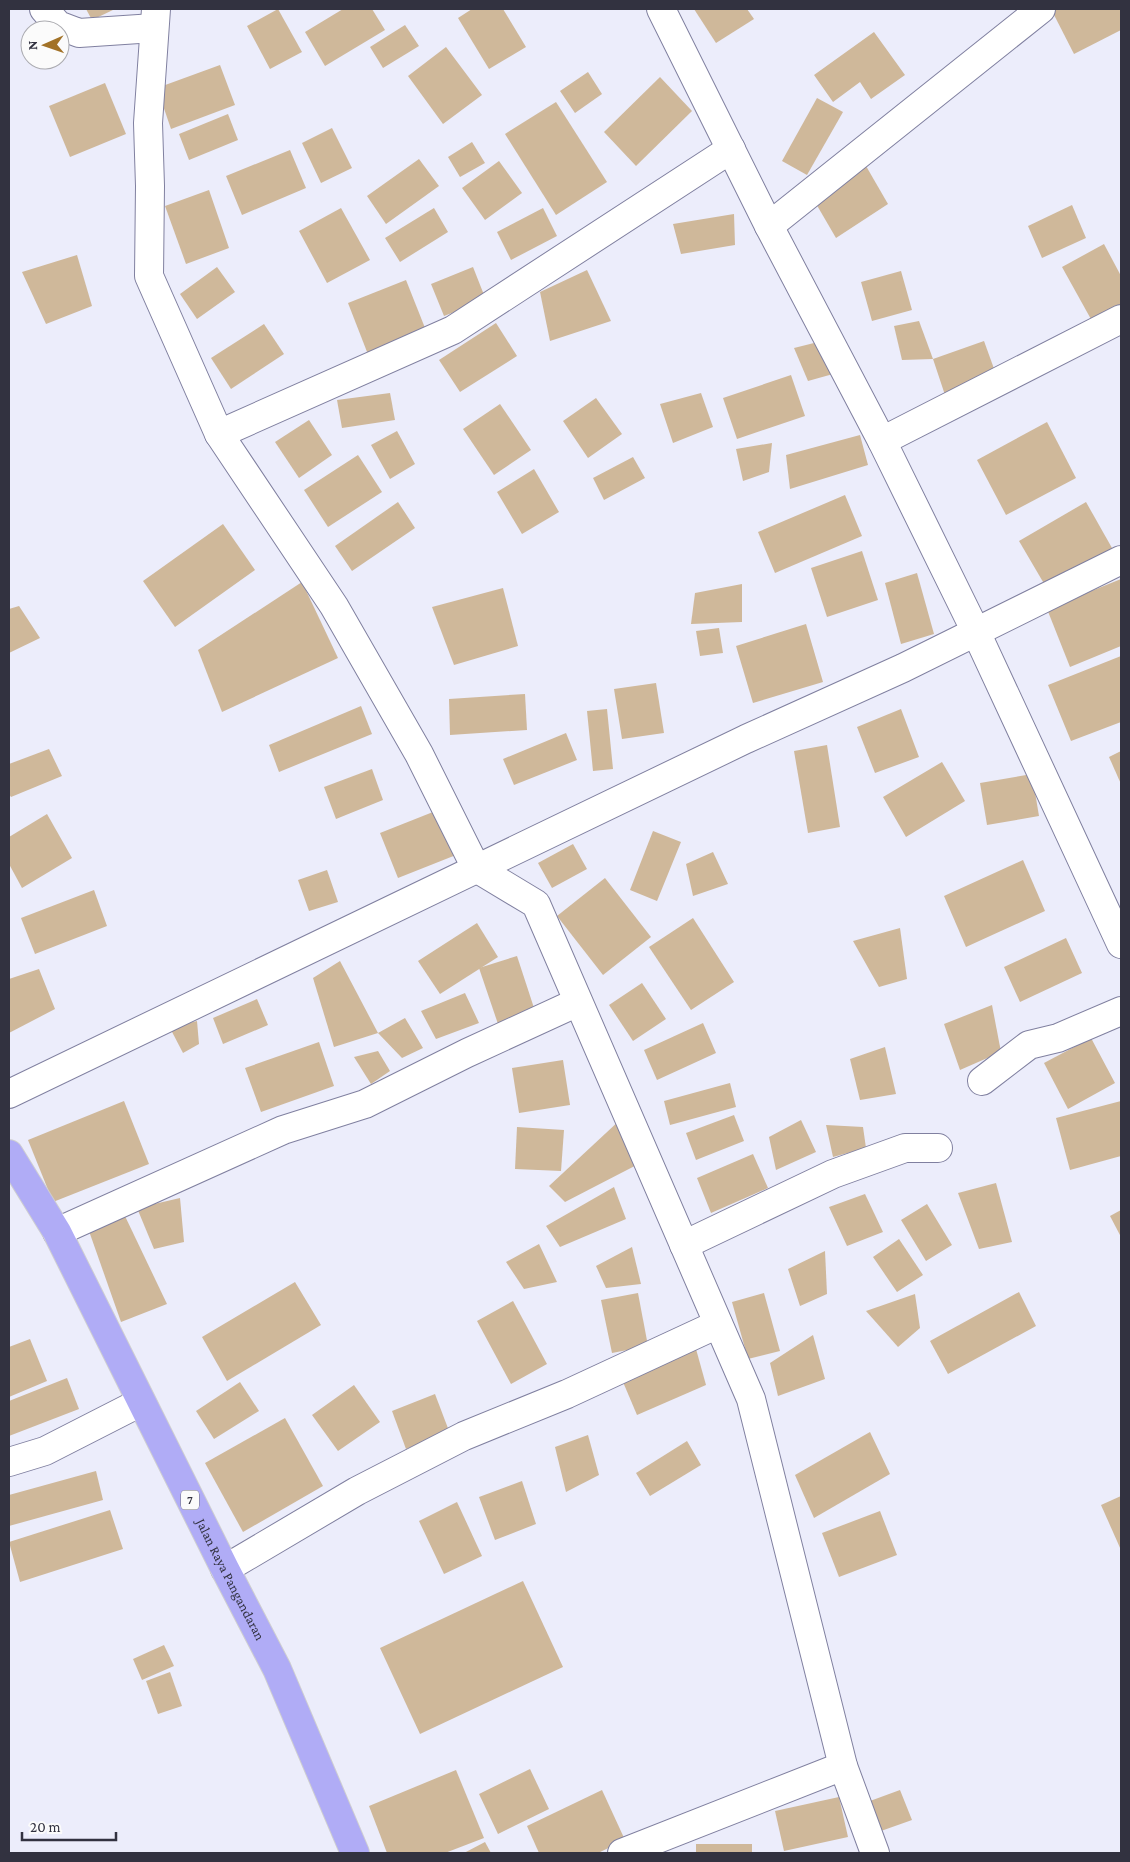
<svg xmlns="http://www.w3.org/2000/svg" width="1130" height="1862" font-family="'Crimson Pro',serif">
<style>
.building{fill:#cfb89a}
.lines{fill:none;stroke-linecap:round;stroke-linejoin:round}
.minor-casing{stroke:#8080a0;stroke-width:30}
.trunk-casing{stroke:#ceced1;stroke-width:30}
.minor{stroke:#fff;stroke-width:28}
.trunk{stroke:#b0acf6;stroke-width:28}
.labels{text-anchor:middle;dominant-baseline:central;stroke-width:5;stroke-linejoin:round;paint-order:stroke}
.shield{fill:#fbfbfb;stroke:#6e6e78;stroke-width:1}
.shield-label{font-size:12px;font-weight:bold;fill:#323240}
.street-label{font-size:14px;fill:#323240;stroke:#fbfbfb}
</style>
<rect width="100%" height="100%" fill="#ecedfb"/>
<g class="building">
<path d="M 86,9 L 115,9 L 92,20 Z"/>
<path d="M 278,9 L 302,52 L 270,69 L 247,26 Z"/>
<path d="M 343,9 L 372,9 L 385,30 L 325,66 L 305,32 Z"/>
<path d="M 472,9 L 503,9 L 526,47 L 489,69 L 458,18 Z"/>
<path d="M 694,9 L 747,9 L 754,19 L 716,43 Z"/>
<path d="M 1051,9 L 1121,9 L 1121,30 L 1074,54 Z"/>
<path d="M 405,25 L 419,46 L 383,68 L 370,47 Z"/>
<path d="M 874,32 L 905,75 L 871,99 L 860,82 L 833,102 L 814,75 Z"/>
<path d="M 446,47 L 482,95 L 443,124 L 408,76 Z"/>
<path d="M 220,65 L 235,105 L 171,129 L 157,88 Z"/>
<path d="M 588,72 L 602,94 L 575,113 L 560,91 Z"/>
<path d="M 660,77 L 692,111 L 636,166 L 604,132 Z"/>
<path d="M 105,83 L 126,134 L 70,157 L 49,106 Z"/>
<path d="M 817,98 L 843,112 L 807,175 L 782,161 Z"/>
<path d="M 556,102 L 607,182 L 556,215 L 505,134 Z"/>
<path d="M 228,114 L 238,140 L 189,160 L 179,134 Z"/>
<path d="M 332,128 L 352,168 L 321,183 L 302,143 Z"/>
<path d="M 472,142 L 485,163 L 460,177 L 448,157 Z"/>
<path d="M 290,150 L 306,188 L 242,215 L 226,176 Z"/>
<path d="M 419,159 L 439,186 L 386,224 L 367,196 Z"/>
<path d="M 499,161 L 522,193 L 485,220 L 462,188 Z"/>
<path d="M 866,166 L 888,204 L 836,238 L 815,202 Z"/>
<path d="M 209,190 L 229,248 L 186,264 L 165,206 Z"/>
<path d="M 1072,205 L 1086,238 L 1042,258 L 1028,226 Z"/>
<path d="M 341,208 L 370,260 L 327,283 L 299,231 Z"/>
<path d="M 434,208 L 448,232 L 400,262 L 385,238 Z"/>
<path d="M 543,208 L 557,236 L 511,260 L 497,232 Z"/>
<path d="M 734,214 L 735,245 L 681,254 L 673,224 Z"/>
<path d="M 1104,244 L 1121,276 L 1121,305 L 1092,321 L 1062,267 Z"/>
<path d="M 77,255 L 92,306 L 46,324 L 22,272 Z"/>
<path d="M 217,267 L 235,292 L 197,319 L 180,294 Z"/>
<path d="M 473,267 L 486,300 L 444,316 L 431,284 Z"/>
<path d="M 587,270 L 611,321 L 550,341 L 540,292 Z"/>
<path d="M 901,271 L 912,310 L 872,321 L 861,282 Z"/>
<path d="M 406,280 L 427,333 L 369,357 L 348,303 Z"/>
<path d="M 919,321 L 933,359 L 902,360 L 894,326 Z"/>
<path d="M 496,323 L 517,356 L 460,392 L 439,360 Z"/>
<path d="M 264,324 L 284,354 L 231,389 L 211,358 Z"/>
<path d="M 984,341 L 997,377 L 945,395 L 933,359 Z"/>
<path d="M 818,342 L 833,374 L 808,381 L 794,348 Z"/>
<path d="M 791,375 L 805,416 L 737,439 L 723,398 Z"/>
<path d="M 390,393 L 395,420 L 342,428 L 337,400 Z"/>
<path d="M 701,393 L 713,427 L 673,443 L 660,404 Z"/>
<path d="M 596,398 L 622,434 L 588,458 L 563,421 Z"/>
<path d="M 500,404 L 531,450 L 494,475 L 463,429 Z"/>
<path d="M 309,420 L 332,455 L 299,478 L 275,442 Z"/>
<path d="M 1047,422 L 1076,478 L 1006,515 L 977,460 Z"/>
<path d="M 397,431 L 415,464 L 390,479 L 371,445 Z"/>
<path d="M 860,435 L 868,465 L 790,489 L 786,455 Z"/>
<path d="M 772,443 L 769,472 L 743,481 L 736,449 Z"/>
<path d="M 358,455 L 382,492 L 328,527 L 304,490 Z"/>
<path d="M 633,457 L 645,478 L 604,500 L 593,478 Z"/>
<path d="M 534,469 L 559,512 L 522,534 L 497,492 Z"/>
<path d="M 845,495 L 862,536 L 775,573 L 758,532 Z"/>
<path d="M 398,502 L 415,528 L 352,571 L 335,546 Z"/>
<path d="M 1086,502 L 1112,548 L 1046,587 L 1019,541 Z"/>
<path d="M 223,524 L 255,570 L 175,627 L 143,581 Z"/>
<path d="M 862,551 L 878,600 L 827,617 L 811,568 Z"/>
<path d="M 917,573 L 934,634 L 901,644 L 885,583 Z"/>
<path d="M 1121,579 L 1121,646 L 1070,667 L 1047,609 Z"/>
<path d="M 302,582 L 338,658 L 222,712 L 198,650 Z"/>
<path d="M 742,584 L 742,622 L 691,624 L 695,593 Z"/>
<path d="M 503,588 L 518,646 L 454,665 L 432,607 Z"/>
<path d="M 19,606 L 40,638 L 9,653 L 9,609 Z"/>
<path d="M 806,624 L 823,682 L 753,703 L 736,646 Z"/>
<path d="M 719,628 L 723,653 L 700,656 L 696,631 Z"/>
<path d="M 1121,656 L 1121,722 L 1071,741 L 1048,685 Z"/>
<path d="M 656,683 L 664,733 L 622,739 L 614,689 Z"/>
<path d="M 525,694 L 527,730 L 450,735 L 449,699 Z"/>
<path d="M 361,706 L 372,734 L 279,772 L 269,745 Z"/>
<path d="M 607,709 L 613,769 L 593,771 L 587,711 Z"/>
<path d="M 901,709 L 919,757 L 875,773 L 857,727 Z"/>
<path d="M 566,733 L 577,760 L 514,785 L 503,759 Z"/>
<path d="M 827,745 L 840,827 L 808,833 L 794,751 Z"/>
<path d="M 49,749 L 62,776 L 11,797 L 9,794 L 9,764 Z"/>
<path d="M 1121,751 L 1121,784 L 1109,757 Z"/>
<path d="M 942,762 L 965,801 L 906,837 L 883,797 Z"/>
<path d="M 372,769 L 383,800 L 336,819 L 324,787 Z"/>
<path d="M 1032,774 L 1039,816 L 987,825 L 980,783 Z"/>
<path d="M 438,810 L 456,855 L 398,878 L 380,833 Z"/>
<path d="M 47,814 L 72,858 L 22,888 L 9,864 L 9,837 Z"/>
<path d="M 653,831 L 681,842 L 657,901 L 630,890 Z"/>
<path d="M 573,844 L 587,869 L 552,888 L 538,863 Z"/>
<path d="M 713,852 L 728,884 L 693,896 L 686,864 Z"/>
<path d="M 1023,860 L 1045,911 L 966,947 L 944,896 Z"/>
<path d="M 327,870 L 338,902 L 309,911 L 298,880 Z"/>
<path d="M 605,878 L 651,937 L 603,975 L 557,916 Z"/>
<path d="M 94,890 L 107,926 L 35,954 L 21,918 Z"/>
<path d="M 693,918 L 734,982 L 691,1010 L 649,947 Z"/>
<path d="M 477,923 L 498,957 L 440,994 L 418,961 Z"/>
<path d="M 900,928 L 907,979 L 879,987 L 853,941 Z"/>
<path d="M 1066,938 L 1082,973 L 1020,1002 L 1004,967 Z"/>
<path d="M 517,956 L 535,1011 L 498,1024 L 479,968 Z"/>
<path d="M 340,961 L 378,1033 L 334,1047 L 313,978 Z"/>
<path d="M 39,969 L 55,1009 L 9,1033 L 9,979 Z"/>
<path d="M 642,983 L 666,1019 L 633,1041 L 609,1005 Z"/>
<path d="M 465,993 L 479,1023 L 436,1039 L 421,1011 Z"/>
<path d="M 257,999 L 268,1025 L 223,1044 L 213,1018 Z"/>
<path d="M 992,1005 L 1001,1052 L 960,1070 L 944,1024 Z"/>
<path d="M 405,1018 L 423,1048 L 402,1058 L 378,1033 Z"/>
<path d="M 197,1021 L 199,1044 L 183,1053 L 170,1028 Z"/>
<path d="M 703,1023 L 716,1053 L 657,1080 L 644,1050 Z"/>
<path d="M 1091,1038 L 1115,1083 L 1068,1109 L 1044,1063 Z"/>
<path d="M 319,1042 L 334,1086 L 261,1112 L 245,1068 Z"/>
<path d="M 885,1047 L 896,1094 L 860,1100 L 850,1059 Z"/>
<path d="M 378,1051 L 390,1071 L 371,1084 L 354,1057 Z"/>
<path d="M 563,1060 L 570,1105 L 519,1113 L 512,1068 Z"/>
<path d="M 730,1083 L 736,1107 L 670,1125 L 664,1101 Z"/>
<path d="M 124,1101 L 149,1164 L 53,1202 L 28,1140 Z"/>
<path d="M 1121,1101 L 1121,1156 L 1070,1170 L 1056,1118 Z"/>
<path d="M 635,1106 L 654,1156 L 565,1202 L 549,1186 Z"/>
<path d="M 734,1115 L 744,1141 L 696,1160 L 686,1133 Z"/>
<path d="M 801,1120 L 816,1152 L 776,1170 L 769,1137 Z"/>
<path d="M 826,1125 L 863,1127 L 866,1148 L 833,1157 Z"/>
<path d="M 517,1127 L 564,1130 L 561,1171 L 515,1169 Z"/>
<path d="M 753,1154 L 768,1188 L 711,1213 L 697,1178 Z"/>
<path d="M 996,1183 L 1012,1242 L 979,1249 L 958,1193 Z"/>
<path d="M 614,1187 L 626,1219 L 560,1247 L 546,1226 Z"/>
<path d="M 865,1194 L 883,1232 L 847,1246 L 829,1207 Z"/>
<path d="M 180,1198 L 184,1242 L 154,1249 L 137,1208 Z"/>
<path d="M 927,1204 L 952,1245 L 926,1261 L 901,1220 Z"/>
<path d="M 1121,1210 L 1121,1237 L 1110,1216 Z"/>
<path d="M 124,1214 L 167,1304 L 121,1322 L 89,1231 Z"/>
<path d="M 899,1239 L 923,1275 L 897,1292 L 873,1257 Z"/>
<path d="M 539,1244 L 557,1282 L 524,1289 L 506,1262 Z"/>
<path d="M 632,1247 L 641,1284 L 606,1288 L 596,1266 Z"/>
<path d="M 825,1251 L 827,1294 L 800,1306 L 788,1269 Z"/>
<path d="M 295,1282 L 321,1325 L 227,1381 L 202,1337 Z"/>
<path d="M 1019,1292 L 1036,1326 L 948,1374 L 930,1341 Z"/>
<path d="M 638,1293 L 648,1346 L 612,1353 L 601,1300 Z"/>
<path d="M 764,1293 L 780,1351 L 748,1359 L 732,1302 Z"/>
<path d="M 915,1294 L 920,1328 L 898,1347 L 866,1311 Z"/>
<path d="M 513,1301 L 547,1364 L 511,1384 L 477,1321 Z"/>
<path d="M 813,1335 L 825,1379 L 778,1396 L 770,1363 Z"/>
<path d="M 30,1339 L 47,1381 L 9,1397 L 9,1347 Z"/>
<path d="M 696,1349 L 706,1385 L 637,1415 L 623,1382 Z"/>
<path d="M 67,1378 L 79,1409 L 9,1436 L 9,1401 Z"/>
<path d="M 240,1382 L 259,1411 L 214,1439 L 196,1411 Z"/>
<path d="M 354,1385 L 380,1422 L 338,1451 L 312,1415 Z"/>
<path d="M 435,1394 L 449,1431 L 406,1449 L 392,1411 Z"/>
<path d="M 285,1418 L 323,1486 L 243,1532 L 205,1463 Z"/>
<path d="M 870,1432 L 890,1474 L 814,1518 L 795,1475 Z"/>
<path d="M 588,1435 L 599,1475 L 566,1492 L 555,1447 Z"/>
<path d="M 687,1441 L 701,1465 L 650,1496 L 636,1473 Z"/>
<path d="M 96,1471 L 103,1500 L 9,1526 L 9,1495 Z"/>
<path d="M 522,1481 L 536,1524 L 495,1540 L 479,1497 Z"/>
<path d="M 1121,1496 L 1121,1550 L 1101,1505 Z"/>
<path d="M 457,1502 L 482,1556 L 444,1574 L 419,1521 Z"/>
<path d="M 110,1510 L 123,1549 L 20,1582 L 9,1542 Z"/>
<path d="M 880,1511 L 897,1555 L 839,1577 L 822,1533 Z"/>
<path d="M 523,1581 L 563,1667 L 420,1734 L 380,1648 Z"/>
<path d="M 164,1645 L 174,1666 L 142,1680 L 133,1659 Z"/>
<path d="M 170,1672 L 182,1706 L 158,1714 L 146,1681 Z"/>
<path d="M 530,1769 L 549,1809 L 498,1834 L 479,1794 Z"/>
<path d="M 456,1770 L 484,1838 L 445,1853 L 387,1853 L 369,1806 Z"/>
<path d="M 602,1790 L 625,1840 L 598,1853 L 539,1853 L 527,1826 Z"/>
<path d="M 900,1790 L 912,1820 L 881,1831 L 870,1801 Z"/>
<path d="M 839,1797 L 848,1837 L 784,1851 L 775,1811 Z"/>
<path d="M 485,1842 L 491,1853 L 464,1853 Z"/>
<rect x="696" y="1844" width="56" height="9"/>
</g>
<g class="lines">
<g class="minor-casing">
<g id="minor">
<path d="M 44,9 L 58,25 L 79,33 L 154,28"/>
<path d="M 156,9 L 148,123 L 150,186 L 149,276 L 219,434 L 334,606 L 419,754 L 476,868 L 536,904 L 751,1399 L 843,1766 L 875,1853"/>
<path d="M 661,9 L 769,226 L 882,441 L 976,632 L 1121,944"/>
<path d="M 769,226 L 1041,9"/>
<path d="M 219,434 L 453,330 L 731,149"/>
<path d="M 882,441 L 1121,319"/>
<path d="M 982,1081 L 1029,1045 L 1058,1038 L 1121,1011"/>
<path d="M 9,1094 L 746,739 L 903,668 L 1121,560"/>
<path d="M 57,1232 L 283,1130 L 365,1104 L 467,1053 L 578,1002"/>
<path d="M 684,1245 L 833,1174 L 905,1148 L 938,1148"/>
<path d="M 9,1462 L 45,1451 L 141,1402"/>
<path d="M 225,1569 L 357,1491 L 464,1436 L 567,1394 L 718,1324"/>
<path d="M 622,1853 L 843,1766"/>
</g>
</g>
<g class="trunk-casing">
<g id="trunk">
<path id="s1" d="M 9,1154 L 57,1232 L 225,1569 L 277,1669 L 355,1853"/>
</g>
</g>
<use href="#minor" class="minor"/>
<use href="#trunk" class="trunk"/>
</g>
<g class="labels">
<rect class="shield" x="181" y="1490.5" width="18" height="19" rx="4"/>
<g class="shield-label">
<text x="190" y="1500">7</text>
</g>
<g class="street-label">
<text stroke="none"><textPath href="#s1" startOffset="480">Jalan Raya Pangandaran</textPath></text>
</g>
</g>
<rect width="1130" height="1862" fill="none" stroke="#323240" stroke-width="20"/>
<g transform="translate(45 45) rotate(268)"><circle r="24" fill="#fbfbfb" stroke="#ababb0"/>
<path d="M0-4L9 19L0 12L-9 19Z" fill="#a27227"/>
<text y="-8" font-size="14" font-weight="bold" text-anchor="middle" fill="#323240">N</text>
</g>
<path d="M22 1832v8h94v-8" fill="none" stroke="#323240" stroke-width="2.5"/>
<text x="30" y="1832" font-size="15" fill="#323240" stroke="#fbfbfb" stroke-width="4" paint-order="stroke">20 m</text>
</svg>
